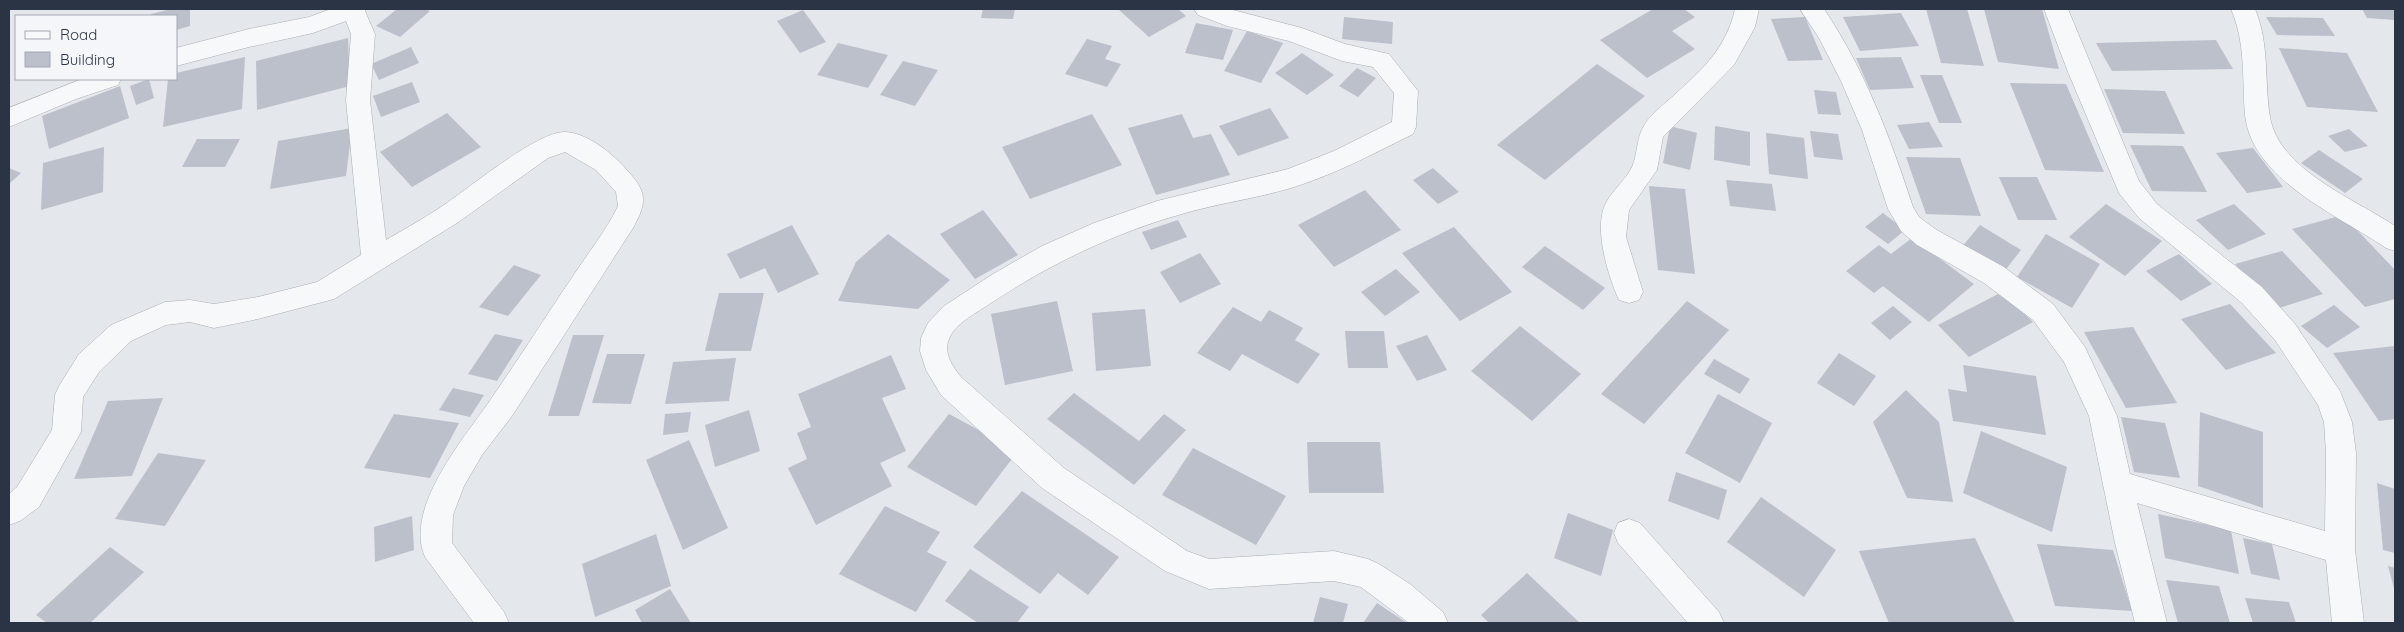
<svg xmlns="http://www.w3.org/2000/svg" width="2404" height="632" font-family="Quicksand,sans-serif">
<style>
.building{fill:#bbc0ca}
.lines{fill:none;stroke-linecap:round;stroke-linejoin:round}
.minor-casing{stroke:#a9aeb7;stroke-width:1}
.minor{fill:#f7f8fa;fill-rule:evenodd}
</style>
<rect width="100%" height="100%" fill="#e4e7ec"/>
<g class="building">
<path d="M 171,9 L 190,9 L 190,26 L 176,30 L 176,16 L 151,16 L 151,14 Z"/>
<path d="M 397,9 L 424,9 L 430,11 L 400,37 L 376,26 Z"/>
<path d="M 983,9 L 1015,9 L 1013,19 L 981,18 Z"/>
<path d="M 1118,9 L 1178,9 L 1186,16 L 1149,37 Z"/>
<path d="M 1653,9 L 1684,9 L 1695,17 L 1672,31 L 1695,49 L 1647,78 L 1600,40 Z"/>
<path d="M 1926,9 L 1967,9 L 1984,66 L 1941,63 Z"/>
<path d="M 1984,9 L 2042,9 L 2059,69 L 1998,62 Z"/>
<path d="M 2362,9 L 2395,9 L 2395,20 L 2367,18 Z"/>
<path d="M 803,10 L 826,42 L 800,53 L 777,21 Z"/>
<path d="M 1901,13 L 1919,46 L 1860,51 L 1843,17 Z"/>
<path d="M 1344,17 L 1393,22 L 1392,44 L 1342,39 Z"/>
<path d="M 1805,17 L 1823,60 L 1788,61 L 1771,19 Z"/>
<path d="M 2266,17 L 2323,18 L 2335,36 L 2277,35 Z"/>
<path d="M 1196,23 L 1233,30 L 1223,60 L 1185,53 Z"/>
<path d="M 1247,31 L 1283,43 L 1261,83 L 1224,71 Z"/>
<path d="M 348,38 L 350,86 L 257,110 L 256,61 Z"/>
<path d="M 1087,39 L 1112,46 L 1105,59 L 1121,64 L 1107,87 L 1065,74 Z"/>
<path d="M 2216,40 L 2233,69 L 2112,71 L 2096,43 Z"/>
<path d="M 838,43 L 888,55 L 868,88 L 817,75 Z"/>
<path d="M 411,47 L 419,63 L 379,80 L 371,64 Z"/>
<path d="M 2279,48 L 2347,53 L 2378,112 L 2307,107 Z"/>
<path d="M 1302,53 L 1334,75 L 1307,95 L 1275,73 Z"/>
<path d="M 245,57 L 242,109 L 163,127 L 168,79 L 176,79 L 176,73 Z"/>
<path d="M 1901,57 L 1914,88 L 1870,90 L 1856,58 Z"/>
<path d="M 903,61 L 938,70 L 915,106 L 880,95 Z"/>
<path d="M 1597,64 L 1645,96 L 1545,180 L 1497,145 Z"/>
<path d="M 1357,68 L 1376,78 L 1358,97 L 1339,86 Z"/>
<path d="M 1920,75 L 1942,75 L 1962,123 L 1939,123 Z"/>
<path d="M 149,79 L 154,98 L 136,105 L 130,86 Z"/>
<path d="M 412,82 L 420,102 L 381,117 L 373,96 Z"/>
<path d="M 2010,83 L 2066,84 L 2104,172 L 2045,170 Z"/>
<path d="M 120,86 L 129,118 L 49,149 L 42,116 Z"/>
<path d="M 2104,89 L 2165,91 L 2185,134 L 2123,133 Z"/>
<path d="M 1814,90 L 1836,92 L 1841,115 L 1818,114 Z"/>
<path d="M 1270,108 L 1289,138 L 1238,156 L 1219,126 Z"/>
<path d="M 447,113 L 481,147 L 412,187 L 380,152 Z"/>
<path d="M 1092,114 L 1122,165 L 1030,199 L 1002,147 Z"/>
<path d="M 1182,114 L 1193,138 L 1211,134 L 1230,175 L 1156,195 L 1128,128 Z"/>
<path d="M 1929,122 L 1943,147 L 1909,149 L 1897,125 Z"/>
<path d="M 1670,126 L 1697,133 L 1690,170 L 1663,163 Z"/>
<path d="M 1715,126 L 1750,132 L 1750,166 L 1714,160 Z"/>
<path d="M 352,128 L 346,176 L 270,189 L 278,141 Z"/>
<path d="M 2349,129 L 2368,146 L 2345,152 L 2328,136 Z"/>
<path d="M 1810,131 L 1838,134 L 1843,160 L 1814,157 Z"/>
<path d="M 1766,133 L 1804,138 L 1808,179 L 1769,174 Z"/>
<path d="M 197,139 L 240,139 L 225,167 L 182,167 Z"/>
<path d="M 2130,145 L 2183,146 L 2207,192 L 2152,191 Z"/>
<path d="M 104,147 L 103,192 L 41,210 L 43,163 Z"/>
<path d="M 2253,148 L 2283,187 L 2247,193 L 2216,153 Z"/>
<path d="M 2319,150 L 2363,179 L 2345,193 L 2301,163 Z"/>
<path d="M 1906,157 L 1960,158 L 1981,216 L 1926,214 Z"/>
<path d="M 9,168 L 21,173 L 9,184 Z"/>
<path d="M 1433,168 L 1459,192 L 1438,204 L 1413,180 Z"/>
<path d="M 1999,177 L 2037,177 L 2057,220 L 2018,220 Z"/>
<path d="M 1726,180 L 1772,184 L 1776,211 L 1730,206 Z"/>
<path d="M 1649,186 L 1685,189 L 1695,274 L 1658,270 Z"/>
<path d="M 1365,190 L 1401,230 L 1334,267 L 1298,225 Z"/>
<path d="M 2106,204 L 2162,241 L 2125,276 L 2069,237 Z"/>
<path d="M 2234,204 L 2266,234 L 2228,250 L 2196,220 Z"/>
<path d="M 983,210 L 1018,255 L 975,279 L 940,234 Z"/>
<path d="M 1883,213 L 1905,230 L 1888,244 L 1865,227 Z"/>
<path d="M 2343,215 L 2395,270 L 2395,299 L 2365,307 L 2292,229 Z"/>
<path d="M 1178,220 L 1187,237 L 1151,250 L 1142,232 Z"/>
<path d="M 792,225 L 819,274 L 778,293 L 765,268 L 740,279 L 727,254 Z"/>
<path d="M 1980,225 L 2021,250 L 2003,273 L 1961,248 Z"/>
<path d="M 1454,227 L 1512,292 L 1460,321 L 1402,253 Z"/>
<path d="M 888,234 L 950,280 L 918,309 L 838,301 L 856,262 Z"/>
<path d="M 2046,234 L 2100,264 L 2072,308 L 2017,277 Z"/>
<path d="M 1912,238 L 1974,284 L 1929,322 L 1883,286 L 1874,293 L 1846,271 L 1879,245 L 1891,254 Z"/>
<path d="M 1545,246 L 1605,288 L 1583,310 L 1522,267 Z"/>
<path d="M 2282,251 L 2323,294 L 2276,309 L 2235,264 Z"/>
<path d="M 1200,253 L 1221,284 L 1180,303 L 1160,272 Z"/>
<path d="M 2179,254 L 2212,284 L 2181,301 L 2146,271 Z"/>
<path d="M 514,265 L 541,275 L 508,316 L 479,307 Z"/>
<path d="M 1396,269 L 1420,292 L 1385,316 L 1361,292 Z"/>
<path d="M 2002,292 L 2033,322 L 1969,357 L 1938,325 Z"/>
<path d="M 719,293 L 764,293 L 751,351 L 705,351 Z"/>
<path d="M 1057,301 L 1073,371 L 1005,385 L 991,314 Z"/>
<path d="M 1687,301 L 1729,330 L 1644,424 L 1601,394 Z"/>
<path d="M 2230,304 L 2276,353 L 2226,370 L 2181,319 Z"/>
<path d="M 2334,305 L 2360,327 L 2327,348 L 2301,326 Z"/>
<path d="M 1893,306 L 1912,322 L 1890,340 L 1871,323 Z"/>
<path d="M 1233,307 L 1261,322 L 1269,310 L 1303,328 L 1295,340 L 1320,354 L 1298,384 L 1242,354 L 1230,371 L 1197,353 Z"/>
<path d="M 1145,309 L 1151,366 L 1096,371 L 1092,313 Z"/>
<path d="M 1520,326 L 1581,374 L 1532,421 L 1471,371 Z"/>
<path d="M 2133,327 L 2177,403 L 2126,408 L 2084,332 Z"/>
<path d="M 1345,331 L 1384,331 L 1388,368 L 1348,368 Z"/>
<path d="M 495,334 L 523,340 L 497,381 L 468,374 Z"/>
<path d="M 573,335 L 604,335 L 579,416 L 548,416 Z"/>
<path d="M 1427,335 L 1447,370 L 1417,381 L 1396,346 Z"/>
<path d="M 2395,346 L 2395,419 L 2379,421 L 2333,353 Z"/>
<path d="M 1839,353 L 1876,376 L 1854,406 L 1817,383 Z"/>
<path d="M 607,354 L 645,354 L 631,404 L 592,403 Z"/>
<path d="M 891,355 L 906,389 L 882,398 L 906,451 L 880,463 L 892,486 L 816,525 L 788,468 L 807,459 L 797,433 L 811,427 L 798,394 Z"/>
<path d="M 736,358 L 729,401 L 665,404 L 673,362 Z"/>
<path d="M 1714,359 L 1750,379 L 1740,394 L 1704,374 Z"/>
<path d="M 1963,365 L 2036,376 L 2046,435 L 1953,421 L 1948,389 L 1967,392 Z"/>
<path d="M 453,388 L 484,395 L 470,417 L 439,410 Z"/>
<path d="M 1906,390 L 1939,422 L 1953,502 L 1907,498 L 1873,422 Z"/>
<path d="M 1074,393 L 1139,441 L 1164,414 L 1186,430 L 1134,485 L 1047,419 Z"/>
<path d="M 1718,394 L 1772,423 L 1740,483 L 1685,453 Z"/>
<path d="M 163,398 L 132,476 L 74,479 L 108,401 Z"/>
<path d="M 749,410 L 760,451 L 715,467 L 705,425 Z"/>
<path d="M 691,412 L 688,432 L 663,435 L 665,414 Z"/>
<path d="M 2200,412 L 2263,432 L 2263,508 L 2198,486 Z"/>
<path d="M 394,414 L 459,423 L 430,478 L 364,468 Z"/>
<path d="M 949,414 L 1018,451 L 976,506 L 907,467 Z"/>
<path d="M 2121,417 L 2165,423 L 2180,478 L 2134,472 Z"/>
<path d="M 1981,431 L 2067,467 L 2052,532 L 1963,493 Z"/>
<path d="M 689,440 L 728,528 L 683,550 L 646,460 Z"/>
<path d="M 1307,442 L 1380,442 L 1384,493 L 1309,493 Z"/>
<path d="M 1193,448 L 1286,496 L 1256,545 L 1162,495 Z"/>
<path d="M 158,453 L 206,460 L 165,526 L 115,519 Z"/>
<path d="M 1676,472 L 1727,490 L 1719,520 L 1668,501 Z"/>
<path d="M 2377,483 L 2395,489 L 2395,553 L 2383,550 Z"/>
<path d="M 1022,491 L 1119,557 L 1088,595 L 1058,573 L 1040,594 L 973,547 Z"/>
<path d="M 1761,497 L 1836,550 L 1804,597 L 1727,542 Z"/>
<path d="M 885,506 L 940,532 L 927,552 L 947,562 L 916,612 L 839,574 Z"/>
<path d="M 1568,513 L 1613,530 L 1601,576 L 1554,558 Z"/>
<path d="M 2158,514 L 2231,530 L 2239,574 L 2165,558 Z"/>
<path d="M 412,516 L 414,550 L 375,562 L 374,527 Z"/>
<path d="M 656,534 L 671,586 L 595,617 L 582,564 Z"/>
<path d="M 1975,538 L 2015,623 L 1889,623 L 1859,551 Z"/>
<path d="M 2243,538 L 2272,544 L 2280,580 L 2251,574 Z"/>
<path d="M 2037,544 L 2113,550 L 2132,611 L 2055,606 Z"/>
<path d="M 110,547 L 144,572 L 90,623 L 47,623 L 36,615 Z"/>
<path d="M 2388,566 L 2395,568 L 2395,592 Z"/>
<path d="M 970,569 L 1029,607 L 1017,623 L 978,623 L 945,601 Z"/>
<path d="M 1527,573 L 1580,623 L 1489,623 L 1481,615 Z"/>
<path d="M 2166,580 L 2219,586 L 2230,623 L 2178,623 Z"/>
<path d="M 670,589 L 691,623 L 642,623 L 635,610 Z"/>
<path d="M 1320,597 L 1348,604 L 1343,623 L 1313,623 Z"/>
<path d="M 2245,598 L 2289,602 L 2296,623 L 2253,623 Z"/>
<path d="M 1377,603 L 1407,623 L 1363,623 Z"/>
</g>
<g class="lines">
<g class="minor-casing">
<g id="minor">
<path d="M 331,9 L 366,9 L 365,11 L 375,34 L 370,100 L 386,240 C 403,230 421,220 438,209 C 466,191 534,133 564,132 C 586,132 612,153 625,168 C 647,191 648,201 633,228 L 512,416 L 482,455 L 464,486 L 453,515 L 452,543 L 504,612 L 509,623 L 474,623 L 425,557 C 403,507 467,435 493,396 C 520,357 546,316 573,276 C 588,253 606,231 618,206 L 616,192 L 596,170 L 565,152 L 548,158 L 457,223 L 334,299 L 258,319 L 214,328 L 190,322 L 166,325 L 131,341 L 99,372 L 83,397 L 81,432 L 39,507 L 20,521 L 9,525 L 9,494 L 17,487 L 52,430 L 55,395 L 59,386 L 79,354 L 111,325 L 165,302 L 190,300 L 214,304 L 258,297 L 317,282 L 361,255 L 346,100 L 351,34 L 346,21 L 313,33 L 249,47 L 176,66 L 176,48 L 249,29 L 309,17 Z"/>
<path d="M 1194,9 L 1229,9 L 1302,28 L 1345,44 L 1389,54 L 1418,91 L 1416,127 L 1413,134 C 1377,152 1341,171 1303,184 C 1263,198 1222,202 1182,214 C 1114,233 1050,264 991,303 C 978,312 955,323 949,339 C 943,353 953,367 961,377 L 1064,468 L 1187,551 L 1209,559 L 1334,551 L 1368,559 L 1379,564 L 1410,584 L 1443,612 L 1448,623 L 1409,623 L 1361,587 L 1334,581 L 1209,589 L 1165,571 L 1042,488 L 941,395 L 926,370 L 920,351 L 921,338 L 928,323 L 944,306 L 993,274 L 1042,246 L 1094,223 L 1157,201 L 1288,169 L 1334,151 L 1392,122 L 1394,93 L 1373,67 L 1342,61 L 1289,41 L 1227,26 L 1198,15 Z"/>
<path d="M 1735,9 L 1759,9 L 1755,27 L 1734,65 L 1663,137 L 1657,170 L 1629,210 L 1626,237 L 1643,292 L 1639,300 L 1629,303 L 1619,300 C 1608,276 1592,225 1607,201 C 1614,189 1626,179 1632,167 C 1639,151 1635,137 1647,121 C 1654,112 1664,104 1672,97 C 1702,70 1726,49 1735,9 Z"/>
<path d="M 1800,9 L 1824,9 C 1865,70 1890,137 1913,207 L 1919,217 L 1935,229 L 2004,267 L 2053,304 L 2085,347 L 2117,416 L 2130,474 L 2325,531 L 2326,453 L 2324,422 L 2318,405 L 2275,340 L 2242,303 L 2139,218 L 2119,193 L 2068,72 L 2044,9 L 2068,9 L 2139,181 L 2157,204 L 2262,287 L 2295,324 L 2340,391 L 2352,422 L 2356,453 L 2355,550 L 2364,623 L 2332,623 L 2326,560 L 2137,503 L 2167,623 L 2135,623 L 2115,543 L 2089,416 L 2064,362 L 2033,320 L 1984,283 L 1917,245 L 1901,231 L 1888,209 L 1862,130 L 1841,81 L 1819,38 Z"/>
<path d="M 2231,9 L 2255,9 C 2270,45 2264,80 2270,117 C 2279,170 2355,199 2395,226 L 2395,251 L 2386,248 C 2338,215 2252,180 2245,115 C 2242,78 2246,44 2231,9 Z"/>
<path d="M 82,79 L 121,79 L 118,85 L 76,99 L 9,127 L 9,108 Z"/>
<path d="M 1629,519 L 1640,523 L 1719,612 L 1724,623 L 1688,623 L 1618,543 L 1614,533 L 1618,523 Z"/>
</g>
</g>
<use href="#minor" class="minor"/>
</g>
<rect width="2404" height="632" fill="none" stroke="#2b3445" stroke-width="20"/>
<rect x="15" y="15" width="162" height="65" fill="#f4f6f9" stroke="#a4a8b1"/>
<rect x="25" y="31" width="25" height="8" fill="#f7f8fa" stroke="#a4a8b1"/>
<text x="60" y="40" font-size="15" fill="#2b3445">Road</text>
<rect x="25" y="52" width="25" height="15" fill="#bbc0ca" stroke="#a4a8b1"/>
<text x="60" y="65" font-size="15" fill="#2b3445">Building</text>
</svg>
